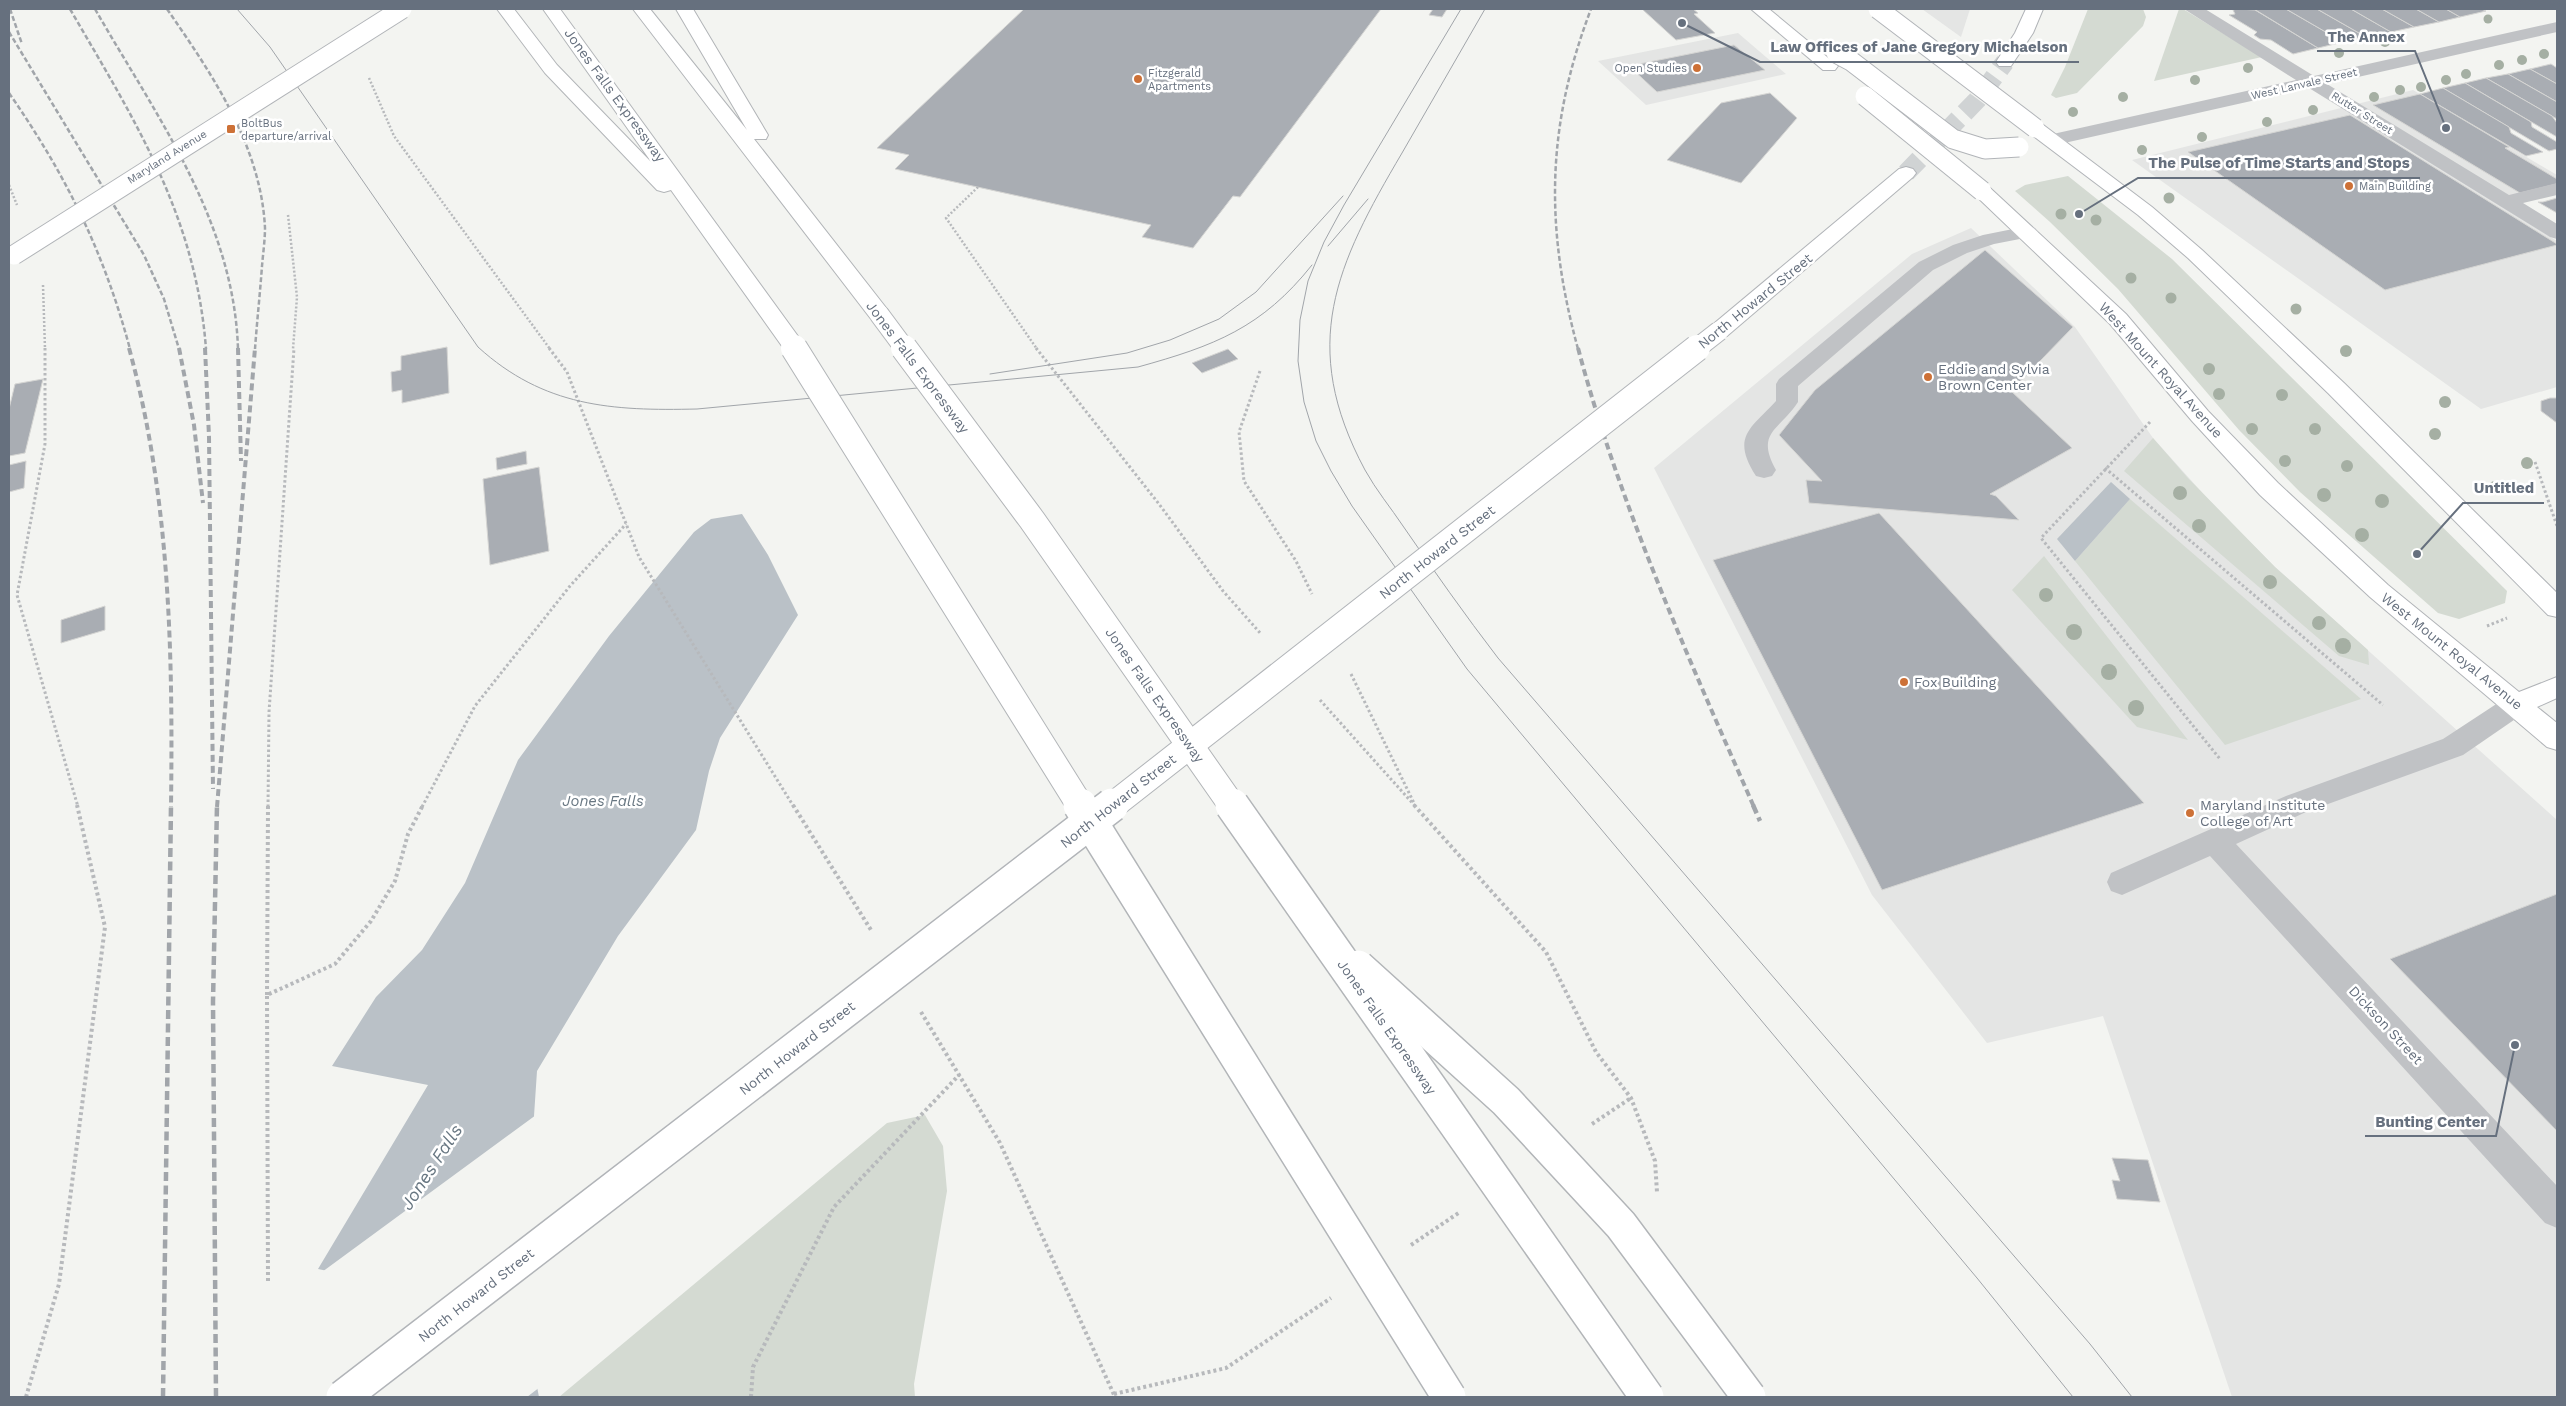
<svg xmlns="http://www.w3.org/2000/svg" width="2566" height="1406" font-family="'Work Sans',sans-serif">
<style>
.built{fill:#e4e5e4}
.green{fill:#d4dad2}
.water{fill:#bac1c7}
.pier{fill:#f3f4f1}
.building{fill:#a9adb3;stroke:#d5d5d3}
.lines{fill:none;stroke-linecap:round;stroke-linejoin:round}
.major-tunnel{stroke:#d0d3d4;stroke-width:19;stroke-dasharray:19 9;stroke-linecap:butt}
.major-casing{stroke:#b1b4b8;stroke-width:2}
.highway-casing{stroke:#b2b5b8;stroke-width:2}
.path-far2{stroke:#b7b9bc;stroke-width:2.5;stroke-dasharray:2 2;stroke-linecap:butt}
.path-far1{stroke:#b7b9bc;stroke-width:3;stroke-dasharray:2.5 2.5;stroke-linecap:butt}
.path{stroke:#b7b9bc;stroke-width:4;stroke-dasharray:3 3;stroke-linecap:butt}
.minor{fill:#c0c2c5;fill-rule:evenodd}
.major{fill:#fff;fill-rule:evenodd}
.highway{fill:#fff;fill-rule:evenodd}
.tram{stroke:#a1a5aa;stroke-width:1}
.rail-far2{stroke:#a1a5aa;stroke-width:2.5;stroke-dasharray:5 2.5;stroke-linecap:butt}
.rail-far1{stroke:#a1a5aa;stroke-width:4;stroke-dasharray:7 4;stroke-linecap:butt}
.rail{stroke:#a1a5aa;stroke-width:4.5;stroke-dasharray:9 4.5;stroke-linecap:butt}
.major-bridge-far2-casing{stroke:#b1b4b8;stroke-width:21;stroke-linecap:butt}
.major-bridge-far1-casing{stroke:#b1b4b8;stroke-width:28;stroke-linecap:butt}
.major-bridge-casing{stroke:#b1b4b8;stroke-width:36;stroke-linecap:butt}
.highway-bridge-far2-casing{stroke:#b2b5b8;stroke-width:21;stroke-linecap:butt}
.highway-bridge-far1-casing{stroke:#b2b5b8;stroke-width:28;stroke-linecap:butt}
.highway-bridge-casing{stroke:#b2b5b8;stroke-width:36;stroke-linecap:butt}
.major-bridge-far2{stroke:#fff;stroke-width:19}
.major-bridge-far1{stroke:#fff;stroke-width:26}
.major-bridge{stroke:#fff;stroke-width:33}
.highway-bridge-far2{stroke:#fff;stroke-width:19}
.highway-bridge-far1{stroke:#fff;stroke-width:26}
.highway-bridge{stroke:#fff;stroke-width:33}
.tree{fill:#a5afa3}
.poi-dot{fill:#cd7137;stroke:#fff;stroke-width:2}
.labels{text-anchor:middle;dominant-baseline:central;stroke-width:5;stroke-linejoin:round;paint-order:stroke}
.far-poi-label{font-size:11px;fill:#66707e;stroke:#fff;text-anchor:start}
.far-street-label{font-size:11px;fill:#66707e;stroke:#fff}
.street-label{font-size:14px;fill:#66707e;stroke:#fff}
.poi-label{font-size:14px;fill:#66707e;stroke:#fff;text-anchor:start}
.water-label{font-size:15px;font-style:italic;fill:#687782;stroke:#fff}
.near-water-label{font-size:18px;font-style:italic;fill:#687782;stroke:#fff}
.leader{fill:none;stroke:#66707e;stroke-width:2}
.callout-dot{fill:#66707e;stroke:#fff;stroke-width:2}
.callout-label{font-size:15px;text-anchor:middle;font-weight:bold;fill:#66707e;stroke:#fff;stroke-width:5;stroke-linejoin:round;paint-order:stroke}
</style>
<rect width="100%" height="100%" fill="#f3f4f1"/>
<g class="built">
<path d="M 1922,9 L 1970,9 L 1961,37 Z"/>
<path d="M 1738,33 L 1786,74 L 1646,105 L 1598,61 Z"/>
<path d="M 2413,90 L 2557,175 L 2557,186 L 2493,201 L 2557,241 L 2557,387 L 2481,409 L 2132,160 Z"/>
<path d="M 1971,228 L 2075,327 L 2153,438 L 2217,509 L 2275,567 L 2557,820 L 2557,1397 L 2232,1397 L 2103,1016 L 1987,1043 L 1872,895 L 1654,468 L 1912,254 Z"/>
</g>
<g class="green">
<path d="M 2088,9 L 2143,9 L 2146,17 L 2143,26 L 2077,93 L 2056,98 L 2051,95 L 2065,67 Z"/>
<path d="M 2179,9 L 2183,9 L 2262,57 L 2154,81 Z"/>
<path d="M 2068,176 L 2172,259 L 2507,591 L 2505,603 L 2459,619 L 2438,613 L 2300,492 L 2239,430 L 2118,289 L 2050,222 L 2015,191 L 2025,185 Z"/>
<path d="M 2153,438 L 2187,477 L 2275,567 L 2368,650 L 2369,665 L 2339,656 L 2124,471 Z"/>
<path d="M 2130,499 L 2361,699 L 2225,745 L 2075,561 Z"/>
<path d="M 2044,556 L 2188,740 L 2137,727 L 2012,590 Z"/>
<path d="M 925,1115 L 943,1146 L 947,1191 L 914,1384 L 915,1397 L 559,1397 L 887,1123 Z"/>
</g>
<g class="water">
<path d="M 2111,482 L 2130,499 L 2075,561 L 2057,539 Z"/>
<path d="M 742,514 L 768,555 L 798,615 L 720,738 L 709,771 L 696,830 L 618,936 L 537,1071 L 533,1131 L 517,1241 L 531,1356 L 539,1397 L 366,1397 L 424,1291 L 318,1269 L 428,1085 L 332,1066 L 376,997 L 422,950 L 465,883 L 518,760 L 609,636 L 694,532 L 711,519 Z"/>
</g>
<path class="pier" d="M 536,1115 L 520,1241 L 533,1355 L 540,1387 L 527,1397 L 364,1397 L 421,1293 L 322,1272 Z"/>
<g class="building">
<path d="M 1024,9 L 1381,9 L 1240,197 L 1233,196 L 1193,248 L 1142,237 L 1151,225 L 895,169 L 909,155 L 877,148 Z"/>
<path d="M 1433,9 L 1447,9 L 1442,17 L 1429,15 Z"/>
<path d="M 1642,9 L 1693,9 L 1698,13 L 1694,14 L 1715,33 L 1676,40 Z"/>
<path d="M 2238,9 L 2255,10 L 2318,48 L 2293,54 L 2271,40 L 2260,39 L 2254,35 L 2257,32 L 2229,15 L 2235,14 L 2233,10 Z"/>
<path d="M 2254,9 L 2286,9 L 2343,42 L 2318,48 Z"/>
<path d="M 2286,9 L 2317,9 L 2366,37 L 2343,42 Z"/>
<path d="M 2317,9 L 2351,9 L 2391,32 L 2366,37 Z"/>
<path d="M 2351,9 L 2382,9 L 2414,27 L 2391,32 Z"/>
<path d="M 2382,9 L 2416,9 L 2439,22 L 2414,27 Z"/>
<path d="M 2416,9 L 2446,9 L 2460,17 L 2439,22 Z"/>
<path d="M 2446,9 L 2481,9 L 2486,11 L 2460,17 Z"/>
<path d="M 1734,45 L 1765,70 L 1657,92 L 1629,66 Z"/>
<path d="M 2551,64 L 2557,68 L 2557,84 L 2530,69 Z"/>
<path d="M 2530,69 L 2557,84 L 2557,102 L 2508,74 Z"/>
<path d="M 2508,74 L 2557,102 L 2557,119 L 2486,78 Z"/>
<path d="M 2486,78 L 2552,116 L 2557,123 L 2557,137 L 2465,83 Z"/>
<path d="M 2465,83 L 2531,122 L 2532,127 L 2557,142 L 2557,149 L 2549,151 L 2443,88 Z"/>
<path d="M 2443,88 L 2509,127 L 2511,133 L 2543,152 L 2526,156 L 2420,94 Z"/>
<path d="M 1770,93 L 1797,118 L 1741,183 L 1667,160 L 1721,103 Z"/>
<path d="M 2420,94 L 2509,147 L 2505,148 L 2557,179 L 2557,184 L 2520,193 L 2373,105 Z"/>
<path d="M 2350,115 L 2557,244 L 2557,245 L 2385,290 L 2188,152 Z"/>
<path d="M 2557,198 L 2557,213 L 2538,202 L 2543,202 Z"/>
<path d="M 1985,250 L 2073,327 L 2011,391 L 2072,448 L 1990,494 L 1996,496 L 2019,520 L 1809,503 L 1806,480 L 1822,481 L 1779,435 L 1815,390 Z"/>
<path d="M 447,347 L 449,393 L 402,403 L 402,390 L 392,392 L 391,372 L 401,370 L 401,356 Z"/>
<path d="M 1228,349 L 1238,359 L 1202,373 L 1192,363 Z"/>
<path d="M 43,379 L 25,453 L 9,456 L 9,409 L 15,384 Z"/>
<path d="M 2550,398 L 2557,398 L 2557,423 L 2541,411 L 2541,401 Z"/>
<path d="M 526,451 L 527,464 L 497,470 L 496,458 Z"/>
<path d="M 26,461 L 24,488 L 9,492 L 9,465 Z"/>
<path d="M 539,467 L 549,551 L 490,565 L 483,479 Z"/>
<path d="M 1879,513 L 2144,803 L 1882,890 L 1713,560 Z"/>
<path d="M 105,606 L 105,630 L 61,643 L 61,620 Z"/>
<path d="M 2557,894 L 2557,1131 L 2390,959 Z"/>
<path d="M 2112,1158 L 2148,1160 L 2160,1202 L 2117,1199 L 2112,1180 L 2120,1181 Z"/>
</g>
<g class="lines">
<path class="major-tunnel" d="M 1906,173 L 1977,100 L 2005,62"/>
<g class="major-casing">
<g id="major">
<path d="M 1751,9 L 1769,9 L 1838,66 L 1835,70 L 1823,70 Z"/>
<path d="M 2026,9 L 2043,9 L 2033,33 L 2011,66 L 1999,66 L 1996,62 L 2015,33 Z"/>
<path d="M 2035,122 L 2042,124 L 2152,207 L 2202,250 L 2344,383 L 2557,593 L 2557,617 L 2548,615 L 2328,393 L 2188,258 L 2138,215 L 2028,132 L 2026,128 L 2028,124 Z"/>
<path d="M 1906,167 L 1913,169 L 1916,173 L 1913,177 L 1727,336 L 1719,338 L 1711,336 L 1708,331 L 1711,326 L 1899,169 Z"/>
<path d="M 1982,185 L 1989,187 L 2126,314 L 2208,411 L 2278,483 L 2388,585 L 2519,692 L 2557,677 L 2557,698 L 2537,707 L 2557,723 L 2557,750 L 2547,747 L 2370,597 L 2260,495 L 2192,421 L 2110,324 L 1975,195 L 1972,191 L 1975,187 Z"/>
</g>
</g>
<g class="highway-casing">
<g id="highway">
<path d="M 497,9 L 514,9 L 557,65 L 652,163 L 543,9 L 560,9 L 800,339 L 803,344 L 800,349 L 792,351 L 784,349 L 671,190 L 664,192 L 657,190 L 545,73 Z"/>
<path d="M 633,9 L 650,9 L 747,130 L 676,9 L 693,9 L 768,135 L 766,139 L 754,139 L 887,309 L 890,314 L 887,319 L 879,320 L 871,319 Z"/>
</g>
</g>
<g class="path-far2">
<path d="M 369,78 L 394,136 L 550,349"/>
<path d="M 9,185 L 17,205"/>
<path d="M 978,187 L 946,218 L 1037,349"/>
<path d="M 288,215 L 297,297 L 293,349"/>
<path d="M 43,285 L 45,349"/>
</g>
<g class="path-far1">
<path d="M 45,348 L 45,444 L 17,595 L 78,807"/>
<path d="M 549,348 L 567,372 L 639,557 L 794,807"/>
<path d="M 1036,348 L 1159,504 L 1223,591 L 1261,634"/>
<path d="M 1260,371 L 1239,432 L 1244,481 L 1296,561 L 1312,594"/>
<path d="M 2150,422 L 2041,538 L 2220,759"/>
<path d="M 2535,462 L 2557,526"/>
<path d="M 2105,468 L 2383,705"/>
<path d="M 2487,626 L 2507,618"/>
<path d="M 1351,674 L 1414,803"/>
<path d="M 1320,700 L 1416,807"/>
<path d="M 268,807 L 269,712 L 294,348"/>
<path d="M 422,807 L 475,706 L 570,586 L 626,524"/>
</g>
<g class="path">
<path d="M 793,805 L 871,930"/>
<path d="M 1414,805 L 1546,952 L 1596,1052 L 1631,1098 L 1655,1161 L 1657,1192"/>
<path d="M 267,995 L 268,805"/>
<path d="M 921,1012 L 1000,1143 L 1115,1397"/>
<path d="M 1592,1124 L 1631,1098"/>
<path d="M 1411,1245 L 1460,1212"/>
<path d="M 268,1281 L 267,995 L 335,964 L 371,921 L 395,881 L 408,834 L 423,805"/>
<path d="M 1114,1394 L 1226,1368 L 1331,1298"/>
<path d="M 26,1397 L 59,1284 L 105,927 L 77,805"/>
<path d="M 751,1397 L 753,1367 L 834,1207 L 959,1075"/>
</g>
<g class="minor">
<path d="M 2184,9 L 2205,9 L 2314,76 L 2557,22 L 2557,32 L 2327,84 L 2509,195 L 2557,183 L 2557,195 L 2523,203 L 2557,224 L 2557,239 L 2550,237 L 2309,88 L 2051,146 L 2044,144 L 2042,140 L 2044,136 L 2296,80 Z"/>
<path d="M 2028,226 L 2035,228 L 2038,232 L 2035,236 L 1994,244 L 1967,253 L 1933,270 L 1798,386 L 1798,402 C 1779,431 1755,432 1776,470 L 1772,476 L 1764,478 L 1756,476 C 1731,437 1750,429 1776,401 L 1776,384 L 1779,379 L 1919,262 L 1953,245 L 1983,235 Z"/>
<path d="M 2517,694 L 2527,697 L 2531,704 L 2527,711 L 2463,755 L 2306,812 L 2236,844 L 2557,1186 L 2557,1228 L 2545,1223 L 2210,856 L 2122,895 L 2111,891 L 2107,882 L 2111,873 L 2286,796 L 2443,739 L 2507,697 Z"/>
</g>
<use href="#major" class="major"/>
<use href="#highway" class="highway"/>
<g class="tram">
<path d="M 237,9 L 270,47 L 478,347 C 544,407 612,411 697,409 L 1138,367 C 1214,346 1262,328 1312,265"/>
<path d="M 1461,9 L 1344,205 L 1324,242 L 1308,281 L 1300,320 L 1298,361 L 1304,402 L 1316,441 L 1331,471 L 1352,506 L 1467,669 L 1977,1278 L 2073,1397"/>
<path d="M 1485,9 C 1457,57 1430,105 1402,153 C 1336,265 1298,345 1365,470 C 1376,490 1391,508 1403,526 C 1434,571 1465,615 1498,658 L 2090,1344 L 2132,1397"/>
<path d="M 1328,246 L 1368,199"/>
<path d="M 990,374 L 1127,353 L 1170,340 L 1219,319 L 1256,292 L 1343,196"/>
</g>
<g class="rail-far2">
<path d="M 10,9 L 22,44"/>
<path d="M 70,9 C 135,121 196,216 206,349"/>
<path d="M 95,9 C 157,117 234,221 238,349"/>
<path d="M 167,9 C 212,74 261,146 265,228 C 265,240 263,254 262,266 C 260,294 257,321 255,349"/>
<path d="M 9,32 L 144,255 L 164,299 L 179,349"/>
<path d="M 9,93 C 66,175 104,252 130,349"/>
<path d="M 1578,349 C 1545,228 1546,127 1591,9"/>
</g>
<g class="rail-far1">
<path d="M 129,348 C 170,497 173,653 171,807"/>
<path d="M 179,348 L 194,425 L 203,503"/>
<path d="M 205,348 L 209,437 L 213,789"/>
<path d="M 238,348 L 241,461"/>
<path d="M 1578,348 C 1620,506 1688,657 1754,807"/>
<path d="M 217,807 L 255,348"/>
</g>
<g class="rail">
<path d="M 1753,805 L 1760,821"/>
<path d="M 163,1397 L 171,805"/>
<path d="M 216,1397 L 213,1002 L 217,805"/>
</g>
<g class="major-bridge-far2-casing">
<g id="major-bridge-far2">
<path d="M 1878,9 L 2035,128"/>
<path d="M 1836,53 L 1851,61 L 1953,139 L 1985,149 L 2019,147"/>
<path d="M 1865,96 L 1982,191"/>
<path d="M 14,255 L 402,9"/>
<path d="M 1696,349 L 1719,331"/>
</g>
</g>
<g class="major-bridge-far1-casing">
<path id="major-bridge-far1" d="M 1111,807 L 1697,348"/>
</g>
<g class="major-bridge-casing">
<path id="major-bridge" d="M 343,1397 L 1112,805"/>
</g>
<g class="highway-bridge-far2-casing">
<g id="highway-bridge-far2">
<path d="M 879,314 L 905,349"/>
<path d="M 792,344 L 795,349"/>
</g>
</g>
<g class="highway-bridge-far1-casing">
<g id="highway-bridge-far1">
<path d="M 794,348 L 1081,807"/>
<path d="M 904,348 L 1032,520 L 1233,807"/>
</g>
</g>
<g class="highway-bridge-casing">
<g id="highway-bridge">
<path d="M 1080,805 L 1449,1397"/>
<path d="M 1232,805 L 1647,1397"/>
<path d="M 1358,967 L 1506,1101 L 1621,1225 L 1749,1397"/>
</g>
</g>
<use href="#major-bridge-far2" class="major-bridge-far2"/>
<use href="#major-bridge-far1" class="major-bridge-far1"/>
<use href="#major-bridge" class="major-bridge"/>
<use href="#highway-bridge-far2" class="highway-bridge-far2"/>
<use href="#highway-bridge-far1" class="highway-bridge-far1"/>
<use href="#highway-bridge" class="highway-bridge"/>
</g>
<g class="tree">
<circle cx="2488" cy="19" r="4.5"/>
<circle cx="2385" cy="42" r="5"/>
<circle cx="2339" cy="53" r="5"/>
<circle cx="2544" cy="54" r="5"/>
<circle cx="2522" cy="60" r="5"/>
<circle cx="2499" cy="65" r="5"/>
<circle cx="2248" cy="68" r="5"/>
<circle cx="2466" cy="74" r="5"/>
<circle cx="2195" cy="80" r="5"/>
<circle cx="2446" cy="80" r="5"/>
<circle cx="2421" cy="87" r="5"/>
<circle cx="2400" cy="90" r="5"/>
<circle cx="2123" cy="97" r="5"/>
<circle cx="2374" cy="97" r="5"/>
<circle cx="2313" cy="110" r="5"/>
<circle cx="2073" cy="112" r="5"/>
<circle cx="2267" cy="122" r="5"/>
<circle cx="2202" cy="137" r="5"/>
<circle cx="2142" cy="150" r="5"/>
<circle cx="2169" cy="198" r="5.5"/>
<circle cx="2061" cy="214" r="5.5"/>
<circle cx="2096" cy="220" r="5.5"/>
<circle cx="2131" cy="278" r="5.5"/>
<circle cx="2171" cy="298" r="5.5"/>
<circle cx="2296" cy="309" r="5.5"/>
<circle cx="2346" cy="351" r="6"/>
<circle cx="2209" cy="369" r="6"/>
<circle cx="2219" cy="394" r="6"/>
<circle cx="2282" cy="395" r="6"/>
<circle cx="2445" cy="402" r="6"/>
<circle cx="2252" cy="429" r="6"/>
<circle cx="2315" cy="429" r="6"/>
<circle cx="2435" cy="434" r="6"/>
<circle cx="2285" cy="461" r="6"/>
<circle cx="2527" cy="463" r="6"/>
<circle cx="2347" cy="466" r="6"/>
<circle cx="2495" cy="488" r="7"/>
<circle cx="2180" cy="493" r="7"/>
<circle cx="2324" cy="495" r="7"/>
<circle cx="2382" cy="501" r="7"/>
<circle cx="2199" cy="526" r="7"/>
<circle cx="2362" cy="535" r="7"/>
<circle cx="2270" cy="582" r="7"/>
<circle cx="2046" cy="595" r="7"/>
<circle cx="2319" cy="623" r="7"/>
<circle cx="2074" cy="632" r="8"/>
<circle cx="2343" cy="646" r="8"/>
<circle cx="2109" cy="672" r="8"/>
<circle cx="2136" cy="708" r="8"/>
</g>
<g class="poi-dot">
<circle cx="1697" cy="68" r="5"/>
<circle cx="1138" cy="79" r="5"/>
<rect x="226" y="124" width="10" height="10" rx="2.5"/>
<circle cx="2349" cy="186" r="5"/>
<circle cx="1928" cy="377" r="5"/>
<circle cx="1904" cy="682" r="5"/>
<circle cx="2190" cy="813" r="5"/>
</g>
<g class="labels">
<g class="far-poi-label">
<text x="1687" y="68" text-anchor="end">Open Studies</text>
<text x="1148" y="73">Fitzgerald<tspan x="1148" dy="13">Apartments</tspan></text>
<text x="241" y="123">BoltBus<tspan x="241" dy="13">departure/arrival</tspan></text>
<text x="2359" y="186">Main Building</text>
</g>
<g class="far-street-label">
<text transform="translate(2304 84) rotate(-13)">West Lanvale Street</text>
<text transform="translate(2362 113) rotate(32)">Rutter Street</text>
<text transform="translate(167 157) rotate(-32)">Maryland Avenue</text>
</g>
<g class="street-label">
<text transform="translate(615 95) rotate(54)">Jones Falls Expressway</text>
<text transform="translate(1755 301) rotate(-39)">North Howard Street</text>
<text transform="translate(918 367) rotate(53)">Jones Falls Expressway</text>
<text transform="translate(2161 370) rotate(48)">West Mount Royal Avenue</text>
<text transform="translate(1437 552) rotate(-38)">North Howard Street</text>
<text transform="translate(2452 651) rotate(39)">West Mount Royal Avenue</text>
<text transform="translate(1155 695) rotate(55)">Jones Falls Expressway</text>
<text transform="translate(1118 801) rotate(-38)">North Howard Street</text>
<text transform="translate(2386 1025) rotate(47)">Dickson Street</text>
<text transform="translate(1387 1027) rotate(55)">Jones Falls Expressway</text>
<text transform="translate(797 1048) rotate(-38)">North Howard Street</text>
<text transform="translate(476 1295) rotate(-38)">North Howard Street</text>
</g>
<g class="poi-label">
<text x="1938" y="369">Eddie and Sylvia<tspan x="1938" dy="16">Brown Center</tspan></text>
<text x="1914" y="682">Fox Building</text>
<text x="2200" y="805">Maryland Institute<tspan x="2200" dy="16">College of Art</tspan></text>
</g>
<g class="water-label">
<text x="603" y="801">Jones Falls</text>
</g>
<g class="near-water-label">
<text transform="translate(431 1167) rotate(-57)">Jones Falls</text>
</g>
</g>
<path class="leader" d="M2446 128L2415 51H2317M1682 23L1760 62H2079M2079 214L2138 178H2420M2417 554L2463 503H2544M2515 1045L2496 1136H2365"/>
<g class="callout-dot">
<circle cx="2446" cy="128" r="5"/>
<circle cx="1682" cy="23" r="5"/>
<circle cx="2079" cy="214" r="5"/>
<circle cx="2417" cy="554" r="5"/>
<circle cx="2515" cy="1045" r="5"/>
</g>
<g class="callout-label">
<text x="2366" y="42">The Annex</text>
<text x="1919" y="52">Law Offices of Jane Gregory Michaelson</text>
<text x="2279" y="168">The Pulse of Time Starts and Stops</text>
<text x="2504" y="493">Untitled</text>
<text x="2431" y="1127">Bunting Center</text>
</g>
<rect width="2566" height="1406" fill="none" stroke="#66707e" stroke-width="20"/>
</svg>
